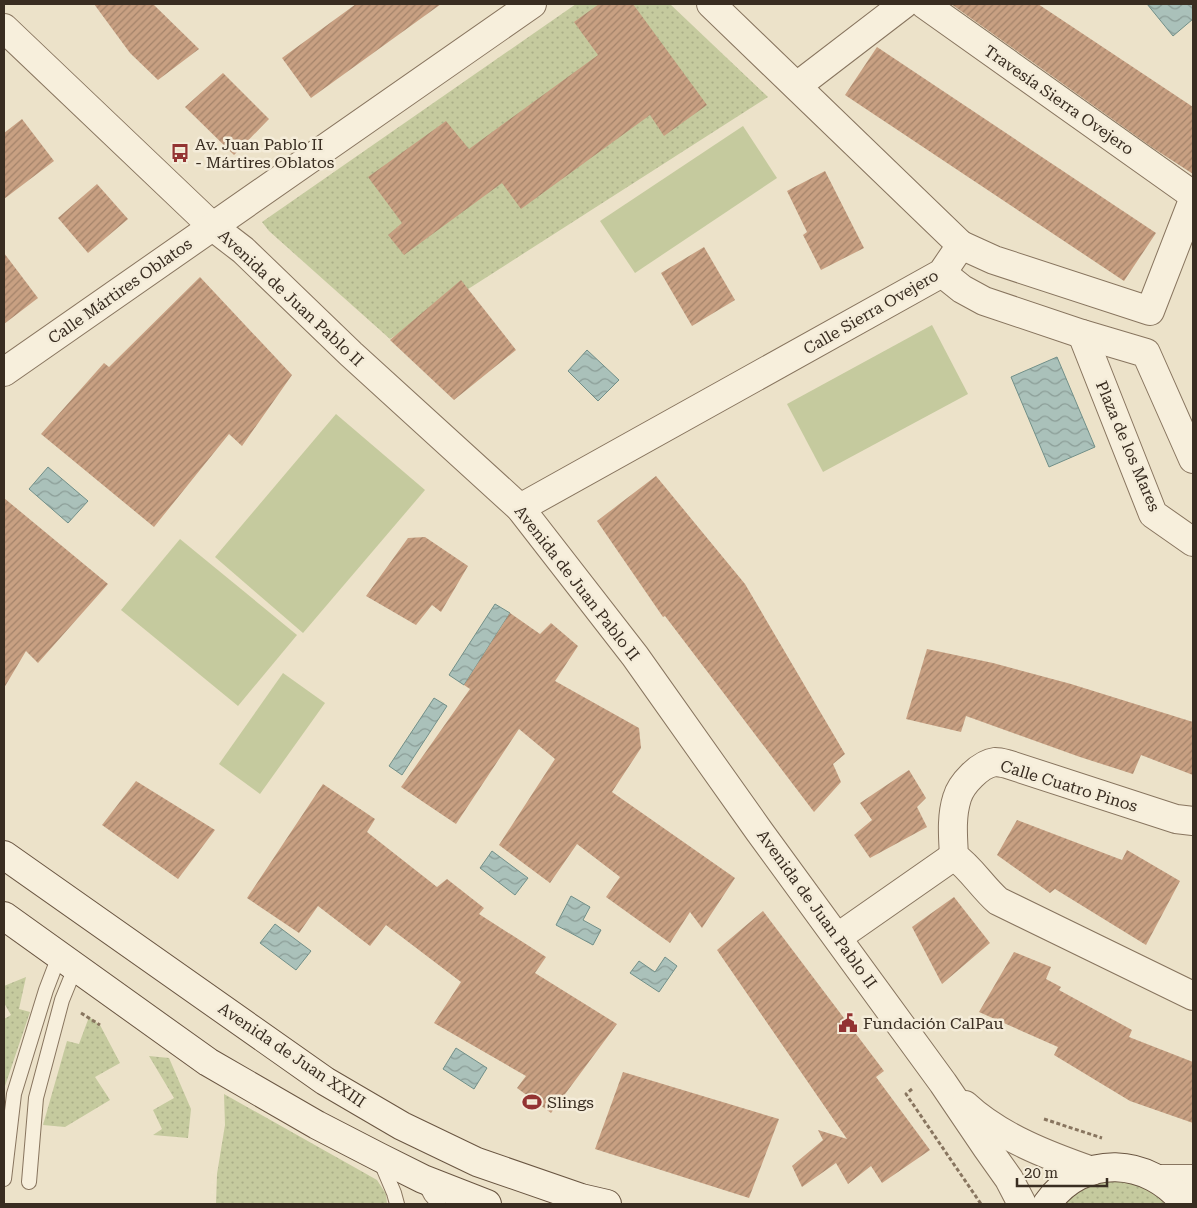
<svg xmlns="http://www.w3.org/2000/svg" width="1197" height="1208" font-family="'Roboto Serif',serif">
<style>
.green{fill:url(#green-dots)}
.pitch{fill:#c5ca9e}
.water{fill:url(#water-waves);stroke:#718f88}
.building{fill:url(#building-hatch)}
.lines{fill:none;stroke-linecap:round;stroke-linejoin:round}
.service-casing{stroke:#88755f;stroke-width:16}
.minor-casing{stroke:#88755f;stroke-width:30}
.secondary-casing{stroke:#6a5642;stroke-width:30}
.path{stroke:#88755f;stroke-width:3;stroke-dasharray:4 2.5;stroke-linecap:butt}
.service{stroke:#f7efdc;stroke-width:14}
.minor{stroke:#f7efdc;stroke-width:28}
.secondary{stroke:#f7efdc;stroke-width:28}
.labels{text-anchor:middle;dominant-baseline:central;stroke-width:5;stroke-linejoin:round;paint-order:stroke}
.street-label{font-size:16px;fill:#392d21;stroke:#f4ecd9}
.poi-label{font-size:16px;fill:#392d21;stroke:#f4ecd9;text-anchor:start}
</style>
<defs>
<pattern id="green-dots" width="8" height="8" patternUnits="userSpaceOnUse" patternTransform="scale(1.25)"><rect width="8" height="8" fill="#c5ca9e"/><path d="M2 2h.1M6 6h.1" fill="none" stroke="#aaae88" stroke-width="1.8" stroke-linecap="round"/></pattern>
<pattern id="water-waves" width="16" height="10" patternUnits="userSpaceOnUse" patternTransform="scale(1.25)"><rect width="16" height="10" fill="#aac1ba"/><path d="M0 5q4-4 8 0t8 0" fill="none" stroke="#8b9d97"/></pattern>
<pattern id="building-hatch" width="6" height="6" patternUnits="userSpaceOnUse" patternTransform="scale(1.25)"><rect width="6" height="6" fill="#c8a082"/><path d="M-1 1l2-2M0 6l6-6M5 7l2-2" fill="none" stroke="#a3836a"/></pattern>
</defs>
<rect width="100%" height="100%" fill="#ece2c9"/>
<g class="green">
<path d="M 576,4 L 670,4 L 768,97 L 390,339 L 269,231 L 262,222 Z"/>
<path d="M 26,977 L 19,1009 L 30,1012 L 4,1089 L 4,1019 L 11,1015 L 4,1003 L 4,986 Z"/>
<path d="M 89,1017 L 100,1025 L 120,1063 L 95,1077 L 110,1100 L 65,1127 L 43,1125 L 67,1041 L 79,1044 Z"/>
<path d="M 149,1056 L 169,1058 L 191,1109 L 188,1138 L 153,1135 L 162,1129 L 153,1110 L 174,1098 Z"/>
<path d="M 224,1094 L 377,1180 L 386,1194 L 387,1204 L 216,1204 L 217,1174 L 225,1125 Z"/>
<path d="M 1130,1178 L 1173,1204 L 1059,1204 L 1092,1181 Z"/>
</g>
<g class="pitch">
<path d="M 743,126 L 777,178 L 635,273 L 600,221 Z"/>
<path d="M 932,325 L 968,394 L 823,472 L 787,404 Z"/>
<path d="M 336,414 L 425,490 L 303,633 L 215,557 Z"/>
<path d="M 180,539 L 297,635 L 238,706 L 121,610 Z"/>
<path d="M 283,673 L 325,703 L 260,794 L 219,764 Z"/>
</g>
<g class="water">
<path d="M 1147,4 L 1193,4 L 1193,19 L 1173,36 Z"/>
<path d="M 587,350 L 619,380 L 598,401 L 568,371 Z"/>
<path d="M 1057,357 L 1095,447 L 1049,467 L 1011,377 Z"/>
<path d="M 48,467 L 88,501 L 68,523 L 29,489 Z"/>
<path d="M 495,604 L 510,613 L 464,685 L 449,675 Z"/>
<path d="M 434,698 L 447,706 L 402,775 L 389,766 Z"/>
<path d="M 492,851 L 528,878 L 515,895 L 480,868 Z"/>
<path d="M 571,896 L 590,907 L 583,920 L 601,930 L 593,945 L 556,925 Z"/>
<path d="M 275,924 L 311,951 L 296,970 L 260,943 Z"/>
<path d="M 665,957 L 677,966 L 659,992 L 630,973 L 639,961 L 655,972 Z"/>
<path d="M 456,1048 L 487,1068 L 474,1089 L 443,1069 Z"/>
</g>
<g class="building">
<path d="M 94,4 L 153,4 L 199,49 L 158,80 L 130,53 Z"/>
<path d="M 356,4 L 441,4 L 311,98 L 282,58 Z"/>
<path d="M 599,4 L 633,4 L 707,105 L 664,136 L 650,115 L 521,209 L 502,183 L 404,255 L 388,235 L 402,223 L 368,177 L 446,121 L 469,149 L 598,55 L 574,22 Z"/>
<path d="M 951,4 L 1038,4 L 1193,107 L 1193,174 L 1153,148 Z"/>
<path d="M 877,47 L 1156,233 L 1124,281 L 845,95 Z"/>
<path d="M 223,73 L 269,119 L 234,155 L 185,107 Z"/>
<path d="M 22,119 L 54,161 L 4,199 L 4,133 Z"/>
<path d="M 825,171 L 864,248 L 821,270 L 803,235 L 807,232 L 787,191 Z"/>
<path d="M 97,184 L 128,219 L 88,253 L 58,218 Z"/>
<path d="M 704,247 L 735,300 L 692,326 L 661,273 Z"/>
<path d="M 4,253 L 38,298 L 4,324 Z"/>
<path d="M 200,277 L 292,375 L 242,446 L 229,434 L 154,527 L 41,434 L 104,363 L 109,367 Z"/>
<path d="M 461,280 L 516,350 L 454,400 L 390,340 Z"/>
<path d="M 656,476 L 745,584 L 845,754 L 833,764 L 841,782 L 814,812 L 665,616 L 663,617 L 597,521 Z"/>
<path d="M 4,498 L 108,584 L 38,663 L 26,651 L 4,688 Z"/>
<path d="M 425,537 L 468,566 L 441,612 L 432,605 L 416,625 L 366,596 L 408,538 Z"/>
<path d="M 510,613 L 540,634 L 551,623 L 578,646 L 555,681 L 639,728 L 641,748 L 612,792 L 735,878 L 702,928 L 690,912 L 670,943 L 606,897 L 620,877 L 577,844 L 550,883 L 499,845 L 555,759 L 519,729 L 456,824 L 401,787 L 470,689 L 464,685 Z"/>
<path d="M 927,649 L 993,663 L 1071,684 L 1193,722 L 1193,775 L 1141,755 L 1133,774 L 1080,757 L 966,716 L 961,732 L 906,719 Z"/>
<path d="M 909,770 L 926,798 L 917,807 L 927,827 L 870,858 L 854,835 L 872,820 L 860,803 Z"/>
<path d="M 136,781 L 215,830 L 178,879 L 102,825 Z"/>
<path d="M 323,784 L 375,819 L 367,832 L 437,887 L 447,879 L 484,908 L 479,914 L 546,957 L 535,973 L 617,1024 L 551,1113 L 517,1088 L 526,1076 L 434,1023 L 461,982 L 386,925 L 370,946 L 318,906 L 299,933 L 247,898 Z"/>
<path d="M 1017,820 L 1122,860 L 1127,850 L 1180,881 L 1146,945 L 1055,889 L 1050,893 L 997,855 Z"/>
<path d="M 954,897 L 990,943 L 942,984 L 912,927 Z"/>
<path d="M 763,911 L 884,1071 L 876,1077 L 930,1150 L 882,1183 L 871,1166 L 848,1184 L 836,1163 L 802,1187 L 792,1166 L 823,1140 L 818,1130 L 847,1139 L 717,950 Z"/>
<path d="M 1014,952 L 1051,967 L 1046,979 L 1061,987 L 1059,990 L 1132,1030 L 1129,1037 L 1193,1062 L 1193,1123 L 1130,1101 L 1054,1055 L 1058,1047 L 979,1012 Z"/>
<path d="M 623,1072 L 779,1119 L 749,1198 L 595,1149 Z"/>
</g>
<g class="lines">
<g class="service-casing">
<g id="service">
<path d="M 380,1160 L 394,1193 L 397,1204"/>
<path d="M 4,1179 L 14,1094 L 46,990 L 59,956"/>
<path d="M 29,1182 L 36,1098 L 62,1000 L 75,968"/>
<path d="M 425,1184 L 431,1195 L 439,1204"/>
</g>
</g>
<g class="minor-casing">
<g id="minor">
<path d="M 924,4 L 1193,195"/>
<path d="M 4,28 L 213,227 L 243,250 L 351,354 L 520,508 L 635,656 L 759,831 L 943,1083 L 987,1148 L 1009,1179 L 1022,1204"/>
<path d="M 797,86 L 904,4"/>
<path d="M 961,245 L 994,260 L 1150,311 L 1193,200"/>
<path d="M 942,273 L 962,289 L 984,301 L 1082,334 L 1146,353 L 1193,459"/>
<path d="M 1082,334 L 1153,514 L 1193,542"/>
<path d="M 4,372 L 532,4"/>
<path d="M 520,508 L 942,273 L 961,245 L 711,4"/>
<path d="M 1193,821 L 1176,819 L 1007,764 C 1003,763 999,762 995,762 C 980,764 961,784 957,798 C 951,817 953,837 954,856 C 971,868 982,887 998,901 L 1193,996"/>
<path d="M 838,937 L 954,856"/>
<path d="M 965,1105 C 999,1137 1049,1156 1092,1171"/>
<path d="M 1159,1179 L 1193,1179"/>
</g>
</g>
<g class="secondary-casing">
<g id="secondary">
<path d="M 4,855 L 325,1081 L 402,1126 L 477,1162 L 581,1198 L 607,1204"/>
<path d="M 4,916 L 208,1062 L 317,1125 L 379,1157 L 423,1179 L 487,1204"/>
<path d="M 1047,1204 C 1082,1153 1149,1157 1185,1204"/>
</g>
</g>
<g class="path">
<path d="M 81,1013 L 100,1025"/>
<path d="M 912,1089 L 906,1094 L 981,1204"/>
<path d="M 1044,1119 L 1102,1138"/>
</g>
<use href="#service" class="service"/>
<use href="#minor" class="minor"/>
<use href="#secondary" class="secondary"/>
</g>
<defs>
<g id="bus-bare" transform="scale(1.5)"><path d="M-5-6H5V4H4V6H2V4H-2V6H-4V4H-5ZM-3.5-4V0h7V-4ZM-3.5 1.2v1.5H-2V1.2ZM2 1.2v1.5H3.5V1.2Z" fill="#933332" stroke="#f4ecd9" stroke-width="2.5" paint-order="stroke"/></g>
<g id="civic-bare" transform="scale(1.5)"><path d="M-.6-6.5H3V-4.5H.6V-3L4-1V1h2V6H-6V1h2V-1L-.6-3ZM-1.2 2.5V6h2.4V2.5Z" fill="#933332" stroke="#f4ecd9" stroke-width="2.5" paint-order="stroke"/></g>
<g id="stadium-bare" transform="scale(1.5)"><path d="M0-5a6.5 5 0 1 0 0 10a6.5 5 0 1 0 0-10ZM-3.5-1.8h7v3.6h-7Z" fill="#933332" stroke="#f4ecd9" stroke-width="2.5" paint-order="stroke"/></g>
</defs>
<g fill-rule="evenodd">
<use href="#bus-bare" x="180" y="153"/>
<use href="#civic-bare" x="848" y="1023"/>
<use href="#stadium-bare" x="532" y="1102"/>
</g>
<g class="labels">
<g class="street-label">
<text transform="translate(1059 100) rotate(35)">Travesía Sierra Ovejero</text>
<text transform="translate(120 291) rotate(-35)">Calle Mártires Oblatos</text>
<text transform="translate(291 298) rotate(43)">Avenida de Juan Pablo II</text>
<text transform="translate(871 312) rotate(-30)">Calle Sierra Ovejero</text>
<text transform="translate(1128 446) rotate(67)">Plaza de los Mares</text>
<text transform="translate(577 583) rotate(52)">Avenida de Juan Pablo II</text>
<text transform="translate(1069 786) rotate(17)">Calle Cuatro Pinos</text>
<text transform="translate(817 909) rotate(54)">Avenida de Juan Pablo II</text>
<text transform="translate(292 1055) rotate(34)">Avenida de Juan XXIII</text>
</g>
<g class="poi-label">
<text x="195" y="144">Av. Juan Pablo II<tspan x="195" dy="18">- Mártires Oblatos</tspan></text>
<text x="863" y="1023">Fundación CalPau</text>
<text x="547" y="1102">Slings</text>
</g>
</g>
<rect width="1197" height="1208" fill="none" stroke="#392d21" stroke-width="10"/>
<path d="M1017 1178v8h90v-8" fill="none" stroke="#392d21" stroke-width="2.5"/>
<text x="1024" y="1178" font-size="15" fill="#392d21" stroke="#f4ecd9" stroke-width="4" paint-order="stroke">20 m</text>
</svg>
